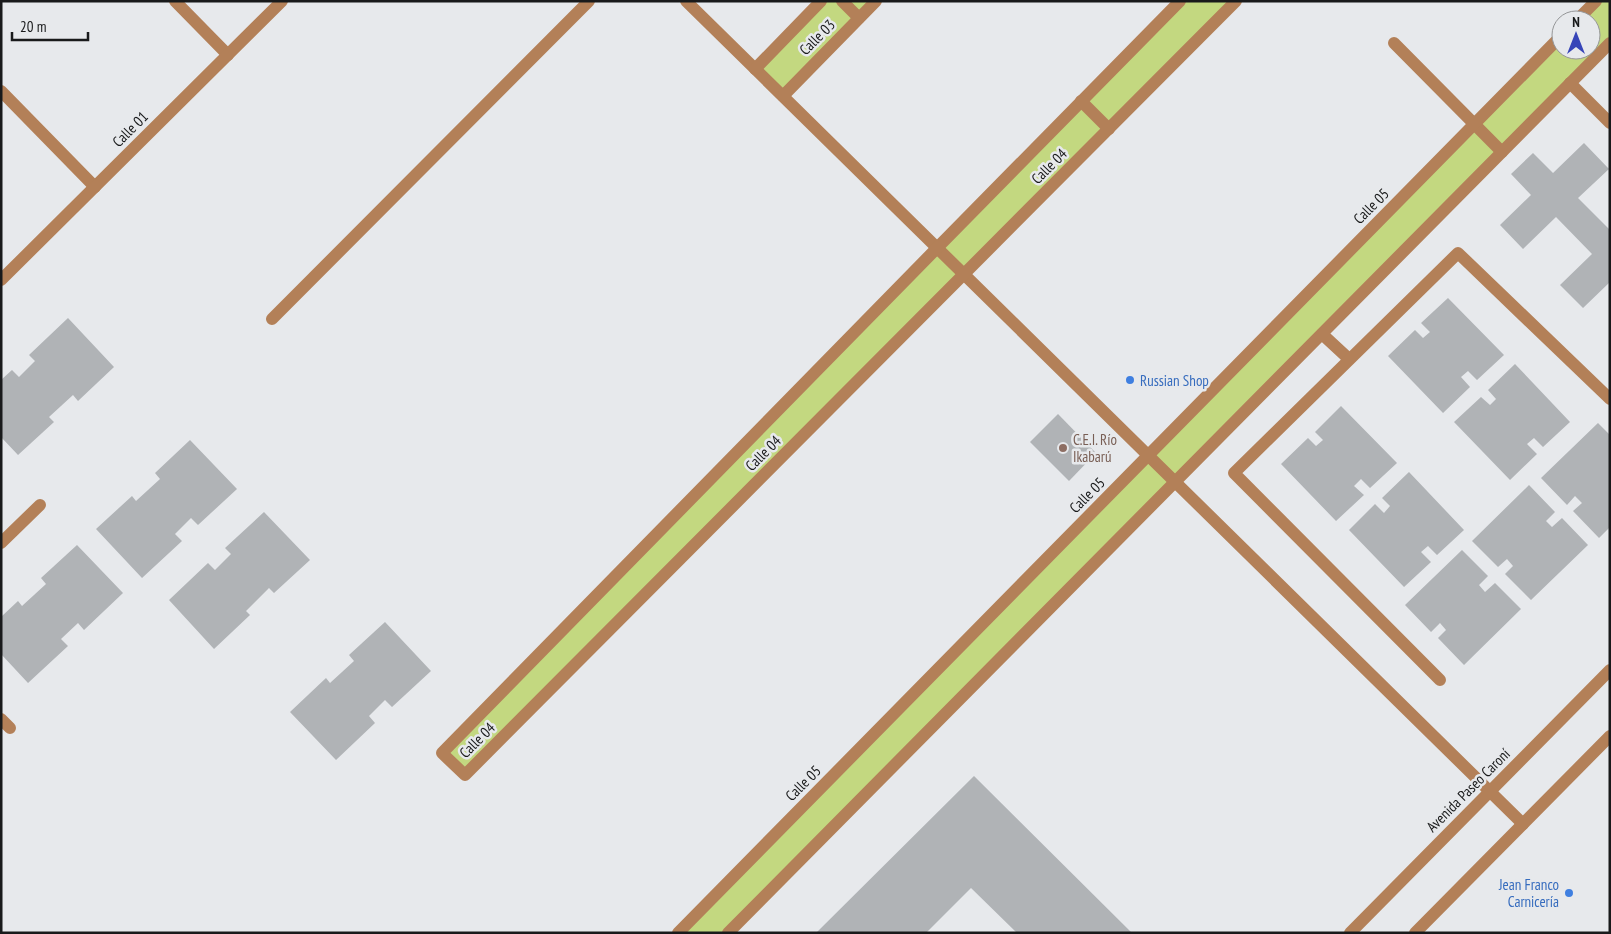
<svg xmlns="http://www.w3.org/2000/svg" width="1611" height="934" font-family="'PT Sans Narrow',sans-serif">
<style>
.grass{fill:#c3d880}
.building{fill:#b0b3b6}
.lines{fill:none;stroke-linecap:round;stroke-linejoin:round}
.minor{stroke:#b38058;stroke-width:12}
.shop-dot{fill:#3f7fe0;stroke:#e7e9ec;stroke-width:2}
.education-dot{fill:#8d6e63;stroke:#e7e9ec;stroke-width:2}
.labels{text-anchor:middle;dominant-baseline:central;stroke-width:5;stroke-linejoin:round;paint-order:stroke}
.street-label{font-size:15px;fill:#191a1b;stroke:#e7e9ec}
.shop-label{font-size:15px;fill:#366cbe;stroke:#e7e9ec;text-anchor:start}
.education-label{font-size:15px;fill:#785e54;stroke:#e7e9ec;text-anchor:start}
</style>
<rect width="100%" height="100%" fill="#e7e9ec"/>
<g class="grass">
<path d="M 823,1 L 874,1 L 782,95 L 756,69 Z"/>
<path d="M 1181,1 L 1236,1 L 465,775 L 442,753 Z"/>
<path d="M 1596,1 L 1610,1 L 1610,43 L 728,933 L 678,933 L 1561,36 L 1561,50 L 1591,50 L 1591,20 L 1577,20 Z"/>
</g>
<g class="building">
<path d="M 1584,143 L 1609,169 L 1578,198 L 1610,230 L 1610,282 L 1583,308 L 1560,285 L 1592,254 L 1556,217 L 1523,249 L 1500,225 L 1531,195 L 1511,174 L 1533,153 L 1553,173 Z"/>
<path d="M 1448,298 L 1504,355 L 1477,380 L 1468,371 L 1461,377 L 1470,387 L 1443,413 L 1388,356 L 1415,330 L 1423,338 L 1430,332 L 1421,323 Z"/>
<path d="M 68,318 L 114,367 L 78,401 L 73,395 L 49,417 L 54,422 L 18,455 L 1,437 L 1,380 L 12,370 L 19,377 L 35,361 L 29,355 Z"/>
<path d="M 1515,364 L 1570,422 L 1543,447 L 1534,438 L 1527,444 L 1537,454 L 1510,480 L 1454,422 L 1481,397 L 1490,405 L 1496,399 L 1488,390 Z"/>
<path d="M 1341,406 L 1397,463 L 1370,488 L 1361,479 L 1354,486 L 1364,495 L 1336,521 L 1281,464 L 1308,438 L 1316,446 L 1323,440 L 1315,432 Z"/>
<path d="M 1058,414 L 1096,453 L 1069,481 L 1030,442 Z"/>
<path d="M 1598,423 L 1610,435 L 1610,527 L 1599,538 L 1573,511 L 1582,503 L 1575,496 L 1567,505 L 1541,478 Z"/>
<path d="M 190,440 L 237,489 L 198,525 L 191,518 L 175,534 L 182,541 L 142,578 L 96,529 L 132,496 L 136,501 L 160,479 L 155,473 Z"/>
<path d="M 1409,472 L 1464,530 L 1437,555 L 1428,546 L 1421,552 L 1431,562 L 1404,587 L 1349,530 L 1375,504 L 1384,513 L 1390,506 L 1382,498 Z"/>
<path d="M 1529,485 L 1555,512 L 1546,521 L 1552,527 L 1562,518 L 1588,545 L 1531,600 L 1505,574 L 1513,566 L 1507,559 L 1498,567 L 1472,541 Z"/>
<path d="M 264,512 L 310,560 L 274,593 L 269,588 L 246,611 L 250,615 L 214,649 L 169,600 L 208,563 L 215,570 L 231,554 L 225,548 Z"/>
<path d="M 77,545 L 123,593 L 84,630 L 78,623 L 61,639 L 68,646 L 28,683 L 1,654 L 1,617 L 18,601 L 22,606 L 46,584 L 41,578 Z"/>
<path d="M 1462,550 L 1488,576 L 1479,585 L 1485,592 L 1495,583 L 1521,609 L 1464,665 L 1438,638 L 1446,630 L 1440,623 L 1431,632 L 1405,605 Z"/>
<path d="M 385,622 L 431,671 L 392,707 L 385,700 L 369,716 L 375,723 L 336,760 L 290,712 L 326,678 L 330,683 L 354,661 L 349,655 Z"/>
<path d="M 974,776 L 1132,933 L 1017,933 L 971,888 L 926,933 L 816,933 Z"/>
</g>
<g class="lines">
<g class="minor">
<path d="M 175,1 L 228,55"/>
<path d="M 686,1 L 1523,824"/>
<path d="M 842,1 L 859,18"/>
<path d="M 1180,1 L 937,248 L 442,753 L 465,775 L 1236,1"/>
<path d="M 1577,20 L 1596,1"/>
<path d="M 1394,43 L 1502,152"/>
<path d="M 755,69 L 821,1"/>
<path d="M 1570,83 L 1610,123"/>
<path d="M 1,91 L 95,187"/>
<path d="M 783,96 L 876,1"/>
<path d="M 1081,101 L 1109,129"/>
<path d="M 1,280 L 282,1"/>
<path d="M 272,319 L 589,1"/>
<path d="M 1322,334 L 1349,359"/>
<path d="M 1,543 L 40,505"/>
<path d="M 1440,680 L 1234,473 L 1458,253 L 1610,399"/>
<path d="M 1,719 L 10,728"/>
<path d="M 678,933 L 1561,36"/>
<path d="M 728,933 L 1610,43"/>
<path d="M 1350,933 L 1610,670"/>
<path d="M 1415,933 L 1610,736"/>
</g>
</g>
<g class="shop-dot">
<circle cx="1130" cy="380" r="5"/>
<circle cx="1569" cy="893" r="5"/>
</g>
<circle class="education-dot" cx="1063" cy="448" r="5"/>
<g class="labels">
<g class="street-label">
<text transform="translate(817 37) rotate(-45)">Calle 03</text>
<text transform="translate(130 129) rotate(-45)">Calle 01</text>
<text transform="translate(1049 166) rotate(-45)">Calle 04</text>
<text transform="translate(1371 206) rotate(-45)">Calle 05</text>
<text transform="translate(763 453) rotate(-45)">Calle 04</text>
<text transform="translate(1087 495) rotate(-45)">Calle 05</text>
<text transform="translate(477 740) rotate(-45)">Calle 04</text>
<text transform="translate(803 783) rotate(-45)">Calle 05</text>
<text transform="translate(1468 790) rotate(-45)">Avenida Paseo Caroní</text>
</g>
<g class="shop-label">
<text x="1140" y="380">Russian Shop</text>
<text x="1559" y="884" text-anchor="end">Jean Franco<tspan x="1559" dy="17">Carnicería</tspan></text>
</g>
<g class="education-label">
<text x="1073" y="439">C.E.I. Río<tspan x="1073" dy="17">Ikabarú</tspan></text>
</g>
</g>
<rect width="1611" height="934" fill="none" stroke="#191a1b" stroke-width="5"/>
<g transform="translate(1576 35)"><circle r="24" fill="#e7e9ec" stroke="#959698"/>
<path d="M0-4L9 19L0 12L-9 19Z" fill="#3745b8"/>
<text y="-8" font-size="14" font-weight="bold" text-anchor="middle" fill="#191a1b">N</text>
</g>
<path d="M12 32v8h76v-8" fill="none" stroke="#191a1b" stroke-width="2.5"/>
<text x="20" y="32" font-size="15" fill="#191a1b" stroke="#e7e9ec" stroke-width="4" paint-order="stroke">20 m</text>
</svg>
